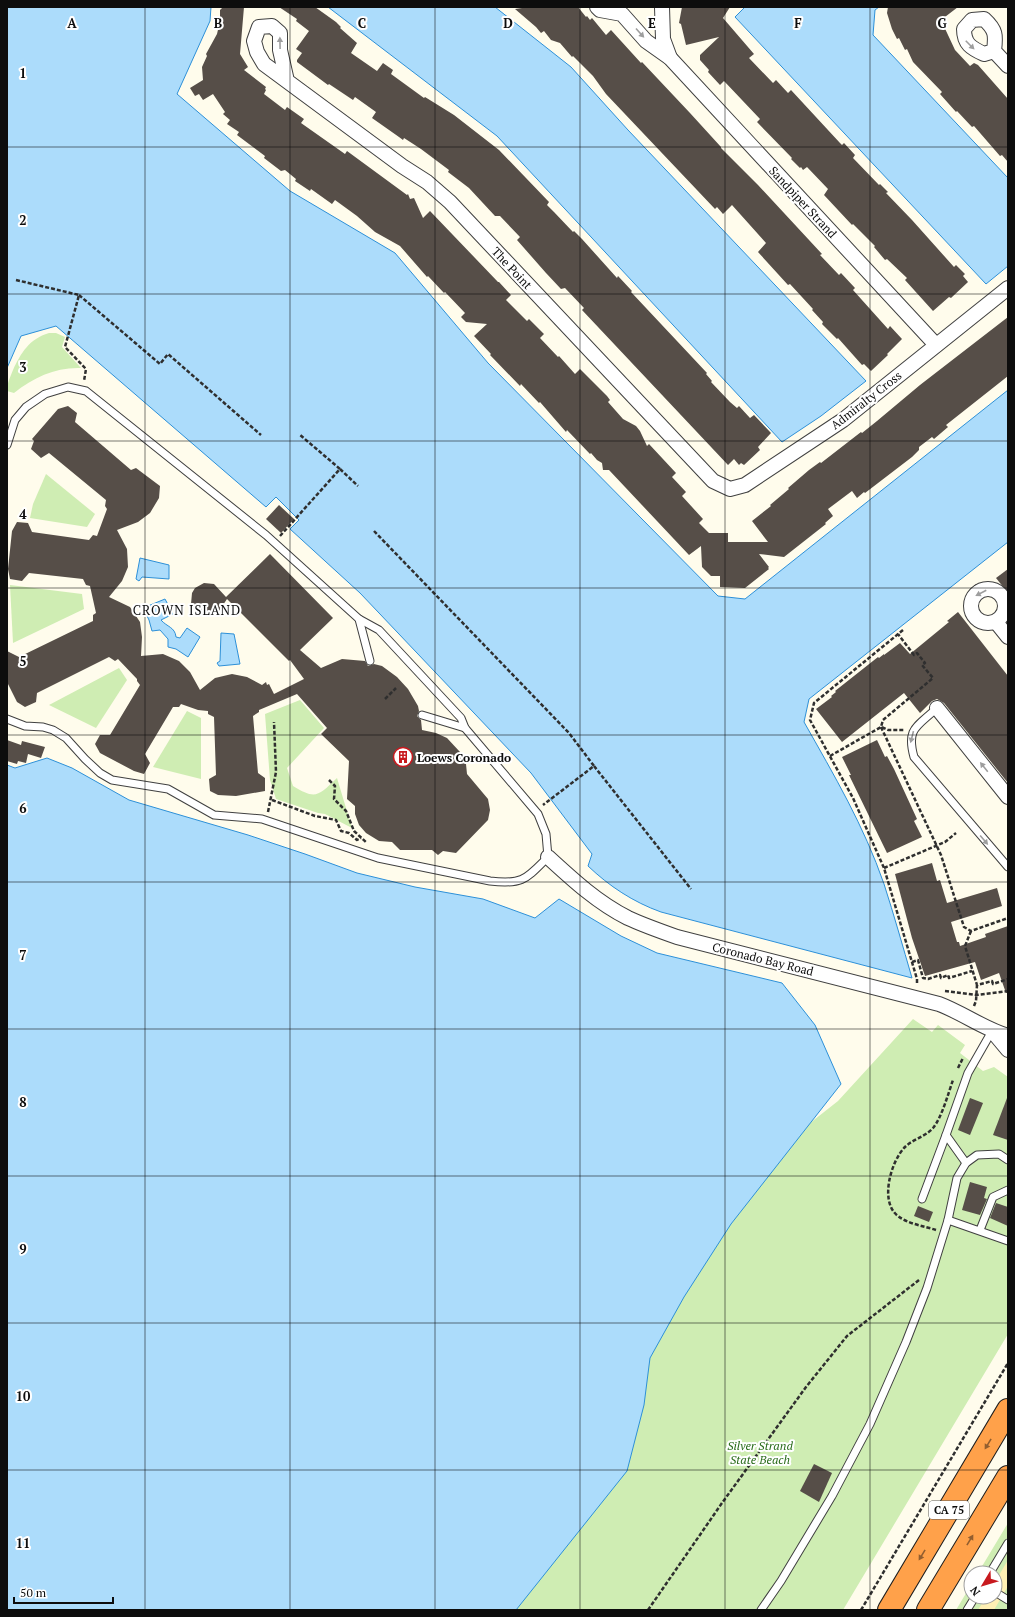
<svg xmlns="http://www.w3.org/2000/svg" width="1015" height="1617" font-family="'PT Serif',serif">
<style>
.green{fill:#cfedb3}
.sand{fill:#fff0b4}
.water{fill:#acdcfb;stroke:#2d90d8}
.building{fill:#564e48}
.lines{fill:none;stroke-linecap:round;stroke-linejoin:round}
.lane-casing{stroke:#404040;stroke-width:9}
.street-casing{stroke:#404040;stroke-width:16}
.highway-casing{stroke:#1e1e1e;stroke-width:24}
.path{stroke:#2f2f2f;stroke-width:2.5;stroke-dasharray:4 2;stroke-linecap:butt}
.lane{stroke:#fff;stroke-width:7}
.street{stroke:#fff;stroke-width:14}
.highway{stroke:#ffa14a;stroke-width:22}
.oneway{fill:#9e9e9e}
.oneway2{fill:#925e2f}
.grid{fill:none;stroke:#0d0d0d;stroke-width:1;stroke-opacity:0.55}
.labels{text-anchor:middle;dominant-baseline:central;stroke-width:4;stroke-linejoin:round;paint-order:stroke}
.shield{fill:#fff;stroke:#565656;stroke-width:1}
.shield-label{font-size:11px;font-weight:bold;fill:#0d0d0d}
.street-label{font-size:12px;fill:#0d0d0d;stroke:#fff}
.poi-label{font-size:12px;font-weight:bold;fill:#0d0d0d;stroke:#fff;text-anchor:start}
.park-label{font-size:12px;font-style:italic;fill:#276a18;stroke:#fff}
.neighbourhood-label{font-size:13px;letter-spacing:1px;fill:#0d0d0d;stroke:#fff}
.grid-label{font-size:13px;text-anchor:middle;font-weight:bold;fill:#0d0d0d;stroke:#fff;stroke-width:4;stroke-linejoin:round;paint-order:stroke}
</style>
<rect width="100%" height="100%" fill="#fffcec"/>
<g class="green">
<path d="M 49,333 L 56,333 L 65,337 L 62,347 L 81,368 C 56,367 34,377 14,393 L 7,391 C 7,383 10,378 13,370 C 21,353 29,339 49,333 Z"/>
<path d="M 46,474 L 95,514 L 87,527 L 30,518 L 33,504 Z"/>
<path d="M 10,585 L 82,594 L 84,609 L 13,643 Z"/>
<path d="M 119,668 L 127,680 L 96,728 L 49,705 Z"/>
<path d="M 300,700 L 324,728 L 287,768 L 293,786 C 316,800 318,796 337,778 L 352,828 L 325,814 L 318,813 L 276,799 L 270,780 L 265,714 Z"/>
<path d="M 187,711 L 201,718 L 201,779 L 153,767 Z"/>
<path d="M 913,1019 L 932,1032 L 938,1025 L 965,1045 L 960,1053 L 983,1071 L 994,1067 L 1008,1077 L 1008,1334 L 843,1610 L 468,1610 L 608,1423 L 767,1157 L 838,1101 Z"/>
<path d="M 1008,1523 L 1008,1610 L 956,1610 L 971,1585 L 971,1597 L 995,1597 L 995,1573 L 978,1573 Z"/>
</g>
<path class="sand" d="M 1008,1560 L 1008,1586 L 994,1610 L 978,1610 L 986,1597 L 995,1597 L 995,1582 Z"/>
<g class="water">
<path d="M 7,7 L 211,7 L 210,21 L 177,94 L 290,191 L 395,253 L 488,363 L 718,596 L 745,599 L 1008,390 L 1008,542 L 809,699 L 804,722 C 834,775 864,826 884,884 C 894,915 903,947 912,978 L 661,912 C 633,902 609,886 588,866 L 592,854 L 531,773 L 360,593 L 290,529 L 299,520 L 276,497 L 266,507 L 56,326 L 21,336 L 7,368 Z"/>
<path d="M 328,7 L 495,7 L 571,67 L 628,130 L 866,381 L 821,416 L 782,442 L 497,136 Z"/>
<path d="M 745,7 L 879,7 L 875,10 L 873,35 L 1008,178 L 1008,266 L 986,284 L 735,17 Z"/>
<path d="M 140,558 L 169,565 L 169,579 L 142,577 L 139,581 L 136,579 Z"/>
<path d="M 165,599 L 173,614 L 161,620 C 167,627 175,627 176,637 L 180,638 L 187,628 L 200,637 L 188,657 L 176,649 L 168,647 L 168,639 L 160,630 L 152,631 L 149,620 L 143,608 Z"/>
<path d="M 221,633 L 234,634 L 240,664 L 219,666 L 217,663 L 220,661 Z"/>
<path d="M 47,758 L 72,768 L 129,800 L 248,835 L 305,854 L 357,873 L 415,887 L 483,899 L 535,918 L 559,899 L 621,936 L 657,953 L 782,983 L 815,1025 L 841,1084 L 731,1224 L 684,1297 L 650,1358 L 644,1405 L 627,1471 L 516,1610 L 7,1610 L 7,765 L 15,768 Z"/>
</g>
<g class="building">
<path d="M 223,7 L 244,7 L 240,54 L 248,67 L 244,70 L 266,87 L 265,89 L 266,90 L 264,94 L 285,110 L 287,107 L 304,119 L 301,123 L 345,154 L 347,151 L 407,195 L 408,194 L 410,199 L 414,198 L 423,218 L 430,211 L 498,282 L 499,282 L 511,295 L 506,300 L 527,321 L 529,319 L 544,334 L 540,338 L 558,357 L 559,356 L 575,374 L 580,369 L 607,396 L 610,400 L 608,402 L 623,419 L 636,426 L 640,431 L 647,446 L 649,444 L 676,473 L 672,477 L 686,492 L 682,496 L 703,519 L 699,523 L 709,533 L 728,533 L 728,542 L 768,542 L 752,521 L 771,506 L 770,505 L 789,489 L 788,488 L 809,470 L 820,462 L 821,463 L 861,432 L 862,433 L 877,421 L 920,385 L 1008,317 L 1008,376 L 946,425 L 948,427 L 934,439 L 932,437 L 919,447 L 919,450 L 912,457 L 865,493 L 864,492 L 857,498 L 852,491 L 828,509 L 833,516 L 825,523 L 826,524 L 784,557 L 759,554 L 769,567 L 768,568 L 769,569 L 745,588 L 720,587 L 720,576 L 711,576 L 702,567 L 701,546 L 689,555 L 609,470 L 603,470 L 602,463 L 597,460 L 591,453 L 590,454 L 567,430 L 566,432 L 540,402 L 539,403 L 521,384 L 520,386 L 490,355 L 491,354 L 474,336 L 487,324 L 466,322 L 461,317 L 465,313 L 445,292 L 444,293 L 428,276 L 427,277 L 400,246 L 375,232 L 357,216 L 335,200 L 332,204 L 311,189 L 310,191 L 295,181 L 296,179 L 285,170 L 281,171 L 264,158 L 265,156 L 237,135 L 239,132 L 227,124 L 230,120 L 223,114 L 225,112 L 213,94 L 203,100 L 199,94 L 195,96 L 190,88 L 203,80 L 202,67 L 207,56 L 206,54 L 217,34 L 220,21 L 220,10 Z"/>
<path d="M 279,7 L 315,7 L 336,22 L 341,27 L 340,28 L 357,43 L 351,53 L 377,71 L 383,63 L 393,70 L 391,74 L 424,98 L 425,97 L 454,115 L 499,150 L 549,202 L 547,205 L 554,212 L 573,232 L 574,231 L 582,239 L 617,278 L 618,276 L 632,291 L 631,292 L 707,373 L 706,374 L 712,381 L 711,382 L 730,402 L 737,408 L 739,406 L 750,418 L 754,415 L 771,433 L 758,447 L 760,450 L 744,465 L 741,463 L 739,465 L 734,459 L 728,465 L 582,310 L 584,308 L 565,288 L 561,289 L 546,273 L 517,240 L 520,237 L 500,216 L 495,216 L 469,188 L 448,172 L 449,170 L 421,149 L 404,138 L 403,140 L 399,137 L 372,118 L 376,112 L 355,97 L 353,100 L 329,84 L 328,85 L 297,62 L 297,60 L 302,53 L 296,49 L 309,31 L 296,21 L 297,19 Z"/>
<path d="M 529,7 L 578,7 L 586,17 L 587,16 L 590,20 L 592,18 L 606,35 L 611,30 L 641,63 L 642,62 L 690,113 L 721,147 L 721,148 L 758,185 L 822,254 L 820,255 L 839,275 L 841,273 L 855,288 L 853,290 L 888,329 L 890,326 L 902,339 L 887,354 L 888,355 L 871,371 L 864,364 L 862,365 L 838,338 L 837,339 L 822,324 L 823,322 L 812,310 L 813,309 L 790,284 L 788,285 L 758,252 L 766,243 L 732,205 L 723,214 L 717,207 L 715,209 L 606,94 L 593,76 L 573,56 L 572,57 L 560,43 L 551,40 L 544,31 L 541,33 L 536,27 L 515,9 Z"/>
<path d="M 682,7 L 730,7 L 723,18 L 754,54 L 749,58 L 773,83 L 776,80 L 788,93 L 791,90 L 840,143 L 842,145 L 844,143 L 855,155 L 853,158 L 879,185 L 880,184 L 888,192 L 886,193 L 912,220 L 954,267 L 956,265 L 965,274 L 963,276 L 968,282 L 951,298 L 949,297 L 933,311 L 905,280 L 907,278 L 887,259 L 885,260 L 874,247 L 875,246 L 853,224 L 852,225 L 824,195 L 828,189 L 807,167 L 803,170 L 801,167 L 800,168 L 791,159 L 792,158 L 757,122 L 760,119 L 724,81 L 720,85 L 708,72 L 709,70 L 700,60 L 700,55 L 719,37 L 686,45 L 681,24 L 679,23 Z"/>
<path d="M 888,7 L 958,7 L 941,20 L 955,50 L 970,66 L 974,63 L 978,65 L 1008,99 L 1008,162 L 1002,155 L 1000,156 L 974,126 L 972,127 L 957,111 L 956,112 L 940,94 L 942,92 L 913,62 L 907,49 L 905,50 L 899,38 L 897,39 L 892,29 L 887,13 Z"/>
<path d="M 68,406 L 77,413 L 75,422 L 131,470 L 136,468 L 160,486 L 159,498 L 150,513 L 138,522 L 117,530 L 127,549 L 128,567 L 122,581 L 109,597 L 130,607 L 140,622 L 142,637 L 141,656 L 163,654 L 179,661 L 190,672 L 200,690 L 215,678 L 232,674 L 247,677 L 262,685 L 266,682 L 267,685 L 269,684 L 274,694 L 304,679 L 290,660 L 289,661 L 227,599 L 219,611 L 209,616 L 198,613 L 191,604 L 192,593 L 195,588 L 204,583 L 214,584 L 226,597 L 270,554 L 333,618 L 300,650 L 321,668 L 342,659 L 365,661 L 368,666 L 374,664 L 382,666 L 397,677 L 408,689 L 418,706 L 419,711 L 417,716 L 421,720 L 422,730 L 436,733 L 447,738 L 460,752 L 466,764 L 467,774 L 488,799 L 490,810 L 488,820 L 456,853 L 443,851 L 438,855 L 432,850 L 400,850 L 392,842 L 379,841 L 366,833 L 359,825 L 355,814 L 355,806 L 347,799 L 349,761 L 321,734 L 327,728 L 297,694 L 259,710 L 259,712 L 253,716 L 258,773 L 265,778 L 265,791 L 236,796 L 218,795 L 210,791 L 209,779 L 216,775 L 214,717 L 208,714 L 208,711 L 198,710 L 181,704 L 179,707 L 173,707 L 145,754 L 150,763 L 144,774 L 134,771 L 100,753 L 95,744 L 100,735 L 110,735 L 140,685 L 137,681 L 137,679 L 118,659 L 115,661 L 109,657 L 37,693 L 36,702 L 25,707 L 17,702 L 7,682 L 7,651 L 19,657 L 93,621 L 93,615 L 96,613 L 90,586 L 86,585 L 83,579 L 29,573 L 22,581 L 10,579 L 8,569 L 12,531 L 17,522 L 28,523 L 32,532 L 89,540 L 93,535 L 97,536 L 107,509 L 105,506 L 106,500 L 49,453 L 41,458 L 31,449 L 34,441 L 32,439 L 58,409 Z"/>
<path d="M 279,505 L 294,519 L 281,533 L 266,519 Z"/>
<path d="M 1008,569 L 1008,593 L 996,578 Z"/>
<path d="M 958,612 L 1008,676 L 1008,783 L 944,703 L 937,699 L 932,701 L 920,713 L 904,693 L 842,742 L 816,709 L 832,697 L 831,696 L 836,692 L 835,691 L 878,657 L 879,658 L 884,654 L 884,655 L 900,643 L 910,654 L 949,622 L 947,621 Z"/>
<path d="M 7,740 L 21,745 L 22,741 L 45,747 L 41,758 L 28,754 L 26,763 L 18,761 L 17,764 L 7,761 Z"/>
<path d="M 877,740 L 885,757 L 887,756 L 894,769 L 917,819 L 914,821 L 922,837 L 887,853 L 849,775 L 851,775 L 842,757 Z"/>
<path d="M 932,863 L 937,881 L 940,880 L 947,903 L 997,888 L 1002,906 L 951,922 L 957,942 L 959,942 L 960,946 L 986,937 L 985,934 L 1008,926 L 1008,993 L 1006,993 L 999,973 L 981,980 L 975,962 L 925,976 L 912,938 L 895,874 Z"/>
<path d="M 970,1098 L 983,1103 L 970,1135 L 958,1130 Z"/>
<path d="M 1007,1098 L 1008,1098 L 1008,1140 L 993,1135 Z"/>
<path d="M 970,1182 L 987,1187 L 984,1198 L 987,1199 L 980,1215 L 962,1210 Z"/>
<path d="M 996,1203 L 1008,1207 L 1008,1226 L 990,1218 Z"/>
<path d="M 918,1206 L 933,1212 L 929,1222 L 914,1216 Z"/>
<path d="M 814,1464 L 832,1473 L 819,1502 L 800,1491 Z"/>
</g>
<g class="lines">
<g class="lane-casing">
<g id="lane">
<path d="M 7,445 L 15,420 L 26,407 L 45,394 L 68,387 L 86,391 L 266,535 L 359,619 L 379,630 L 461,718 L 465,728 L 538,814 L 546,834 L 548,857 C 526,879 523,885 490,881 L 378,858 L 262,819 L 214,815 L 168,789 L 112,780 L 100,773 L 85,759 L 66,738 L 53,730 L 43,727 L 25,726 L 7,719"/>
<path d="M 359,619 L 370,661"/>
<path d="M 937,708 C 917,727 906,728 914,757 L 1008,867"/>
<path d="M 422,715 L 465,728"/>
<path d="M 966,1163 L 946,1135 L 968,1073 L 992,1031"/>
<path d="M 922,1199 L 946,1135"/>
<path d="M 948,1220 L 1008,1241"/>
<path d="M 980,1230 L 993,1197 L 1008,1190"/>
<path d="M 990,1573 L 1008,1543"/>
<path d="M 995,1592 L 1008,1600"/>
<path d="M 761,1610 L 781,1581 L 832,1496 L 870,1424 L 906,1342 L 927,1288 L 948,1220 L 957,1178 L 966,1163 L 977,1155 L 999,1154 L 1008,1160"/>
<path d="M 967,1610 L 975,1597"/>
</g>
</g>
<g class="street-casing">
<g id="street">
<path d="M 597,7 L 600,10 L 622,14 L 646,41 L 670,58 L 936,345"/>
<path d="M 662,7 L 663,39 L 670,58"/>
<path d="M 994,51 L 984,54 C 971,48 964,44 964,29 L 972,20 L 984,19 C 996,30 996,35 994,51 L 1008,66"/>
<path d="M 287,81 L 280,50 L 280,33 L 272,26 L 259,27 L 254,41 L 257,52 L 264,64 L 402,166 L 427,182 L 450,202 L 713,481 L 730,489 L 745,485 L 843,420 L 1008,288"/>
<circle cx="988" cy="606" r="17"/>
<path d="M 996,622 L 1008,637"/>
<path d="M 937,708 L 1008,797"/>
<path d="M 548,857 C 573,880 598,903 628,918 C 643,925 660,931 677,937 L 939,1004 C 963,1013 984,1029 1008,1036"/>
<path d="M 993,1032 L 1008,1050"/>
</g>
</g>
<g class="highway-casing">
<g id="highway">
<path d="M 889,1610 L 1008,1410"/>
<path d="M 928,1610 L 1008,1477"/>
</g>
</g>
<g class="path">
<path d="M 16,280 L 79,295 L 65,347 L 86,369 L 84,381"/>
<path d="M 79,295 L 160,364 L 168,354 L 261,435"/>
<path d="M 340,469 L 358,486"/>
<path d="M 374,531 L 569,733 L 594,766 L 543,805"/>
<path d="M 280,536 L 340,469 L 299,434"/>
<path d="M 975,585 L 980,592"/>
<path d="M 903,630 L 814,703 L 810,720 L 853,798 L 884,868 L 917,979 L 917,985"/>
<path d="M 385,699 L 396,688"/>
<path d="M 881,727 L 941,855 L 964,927 L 971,931 L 1008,918"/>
<path d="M 882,727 L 888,730 L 904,730"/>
<path d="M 830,756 L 881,727 L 883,720 L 933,678 L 922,665 L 925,663 L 917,653 L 914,655 L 898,634"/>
<path d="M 594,766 L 691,889"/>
<path d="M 329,780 L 335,786 L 334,799 L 346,811 L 354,831 L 367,843"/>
<path d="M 272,800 L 315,816 L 336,820 L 341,831 L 349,833 L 357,840 L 361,838"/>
<path d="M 268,812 L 276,772 L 274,722"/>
<path d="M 884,868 L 945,842 L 956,833"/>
<path d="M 971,931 L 965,946 L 977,985 L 992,981 L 993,984 L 1008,979"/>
<path d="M 912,962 L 918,960 L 923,978 L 928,979 L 940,975 L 941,978 L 948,975 L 949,978 L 972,971"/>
<path d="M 945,991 L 976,995 L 1008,991"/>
<path d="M 974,1006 L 976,1001 L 977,985"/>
<path d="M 958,1068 L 963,1058"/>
<path d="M 936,1230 C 924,1226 908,1224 898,1216 C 879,1202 891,1161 905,1147 C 913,1139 925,1137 933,1128 C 942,1117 948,1094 953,1080"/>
<path d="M 648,1610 L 722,1503 L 806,1387 L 847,1336 L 919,1280"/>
<path d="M 861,1610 L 1008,1363"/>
</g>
<use href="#lane" class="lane"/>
<use href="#street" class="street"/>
<use href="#highway" class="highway"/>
</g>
<defs><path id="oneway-solid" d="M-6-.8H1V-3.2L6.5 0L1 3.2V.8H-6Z"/></defs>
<g class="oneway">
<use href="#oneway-solid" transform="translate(640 33) rotate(48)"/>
<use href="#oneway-solid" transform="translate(280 43) rotate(-91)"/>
<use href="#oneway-solid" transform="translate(970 45) rotate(45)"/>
<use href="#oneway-solid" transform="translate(981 593) rotate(152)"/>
<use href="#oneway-solid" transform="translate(912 737) rotate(104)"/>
<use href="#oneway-solid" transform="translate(984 767) rotate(-129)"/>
<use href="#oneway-solid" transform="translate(984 840) rotate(50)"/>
</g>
<g class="oneway2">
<use href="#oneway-solid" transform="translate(988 1444) rotate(121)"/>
<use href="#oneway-solid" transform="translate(970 1540) rotate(-59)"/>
<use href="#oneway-solid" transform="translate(922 1555) rotate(121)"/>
</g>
<path class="grid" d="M 145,7 L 145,1610M 290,7 L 290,1610M 435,7 L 435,1610M 580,7 L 580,1610M 725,7 L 725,1610M 870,7 L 870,1610M 7,147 L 1008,147M 7,294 L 1008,294M 7,441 L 1008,441M 7,588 L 1008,588M 7,735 L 1008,735M 7,882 L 1008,882M 7,1029 L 1008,1029M 7,1176 L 1008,1176M 7,1323 L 1008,1323M 7,1470 L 1008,1470"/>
<defs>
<g id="building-ring" transform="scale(1)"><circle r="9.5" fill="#fff" stroke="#c8191e" stroke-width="1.5"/><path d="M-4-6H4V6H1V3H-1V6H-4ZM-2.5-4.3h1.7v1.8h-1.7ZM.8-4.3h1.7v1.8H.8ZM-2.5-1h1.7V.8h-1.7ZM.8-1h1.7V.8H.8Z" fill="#c8191e"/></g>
</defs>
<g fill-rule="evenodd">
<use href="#building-ring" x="403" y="757"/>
</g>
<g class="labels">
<rect class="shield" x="929" y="1501" width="40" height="18" rx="3"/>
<g class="shield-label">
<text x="949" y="1510">CA 75</text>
</g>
<g class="street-label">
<text transform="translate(803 202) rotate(47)">Sandpiper Strand</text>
<text transform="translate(512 268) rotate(47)">The Point</text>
<text transform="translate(866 400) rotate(-38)">Admiralty Cross</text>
<text transform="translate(763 959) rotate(14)">Coronado Bay Road</text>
</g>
<g class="poi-label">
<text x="417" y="757">Loews Coronado</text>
</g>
<g class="park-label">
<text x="760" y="1445">Silver Strand<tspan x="760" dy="14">State Beach</tspan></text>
</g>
<g class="neighbourhood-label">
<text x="187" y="610">CROWN ISLAND</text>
</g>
</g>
<g class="grid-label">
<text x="72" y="28">A</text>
<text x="218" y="28">B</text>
<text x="362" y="28">C</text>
<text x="508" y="28">D</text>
<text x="652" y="28">E</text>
<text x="798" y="28">F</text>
<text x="942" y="28">G</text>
<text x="23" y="78">1</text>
<text x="23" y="225">2</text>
<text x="23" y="372">3</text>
<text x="23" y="519">4</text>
<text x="23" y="666">5</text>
<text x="23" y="813">6</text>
<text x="23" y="960">7</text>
<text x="23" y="1107">8</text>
<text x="23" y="1254">9</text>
<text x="23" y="1401">10</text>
<text x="23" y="1548">11</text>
</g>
<rect width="1015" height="1617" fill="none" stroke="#0d0d0d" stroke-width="16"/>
<g transform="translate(983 1585) rotate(232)"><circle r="19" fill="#ffffff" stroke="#9e9e9e"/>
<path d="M0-3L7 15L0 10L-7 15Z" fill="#c8191e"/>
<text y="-6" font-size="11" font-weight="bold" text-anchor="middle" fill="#0d0d0d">N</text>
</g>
<path d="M14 1597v6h99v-6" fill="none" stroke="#0d0d0d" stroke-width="2"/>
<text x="20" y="1597" font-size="12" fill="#0d0d0d" stroke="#ffffff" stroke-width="3" paint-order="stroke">50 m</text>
</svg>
